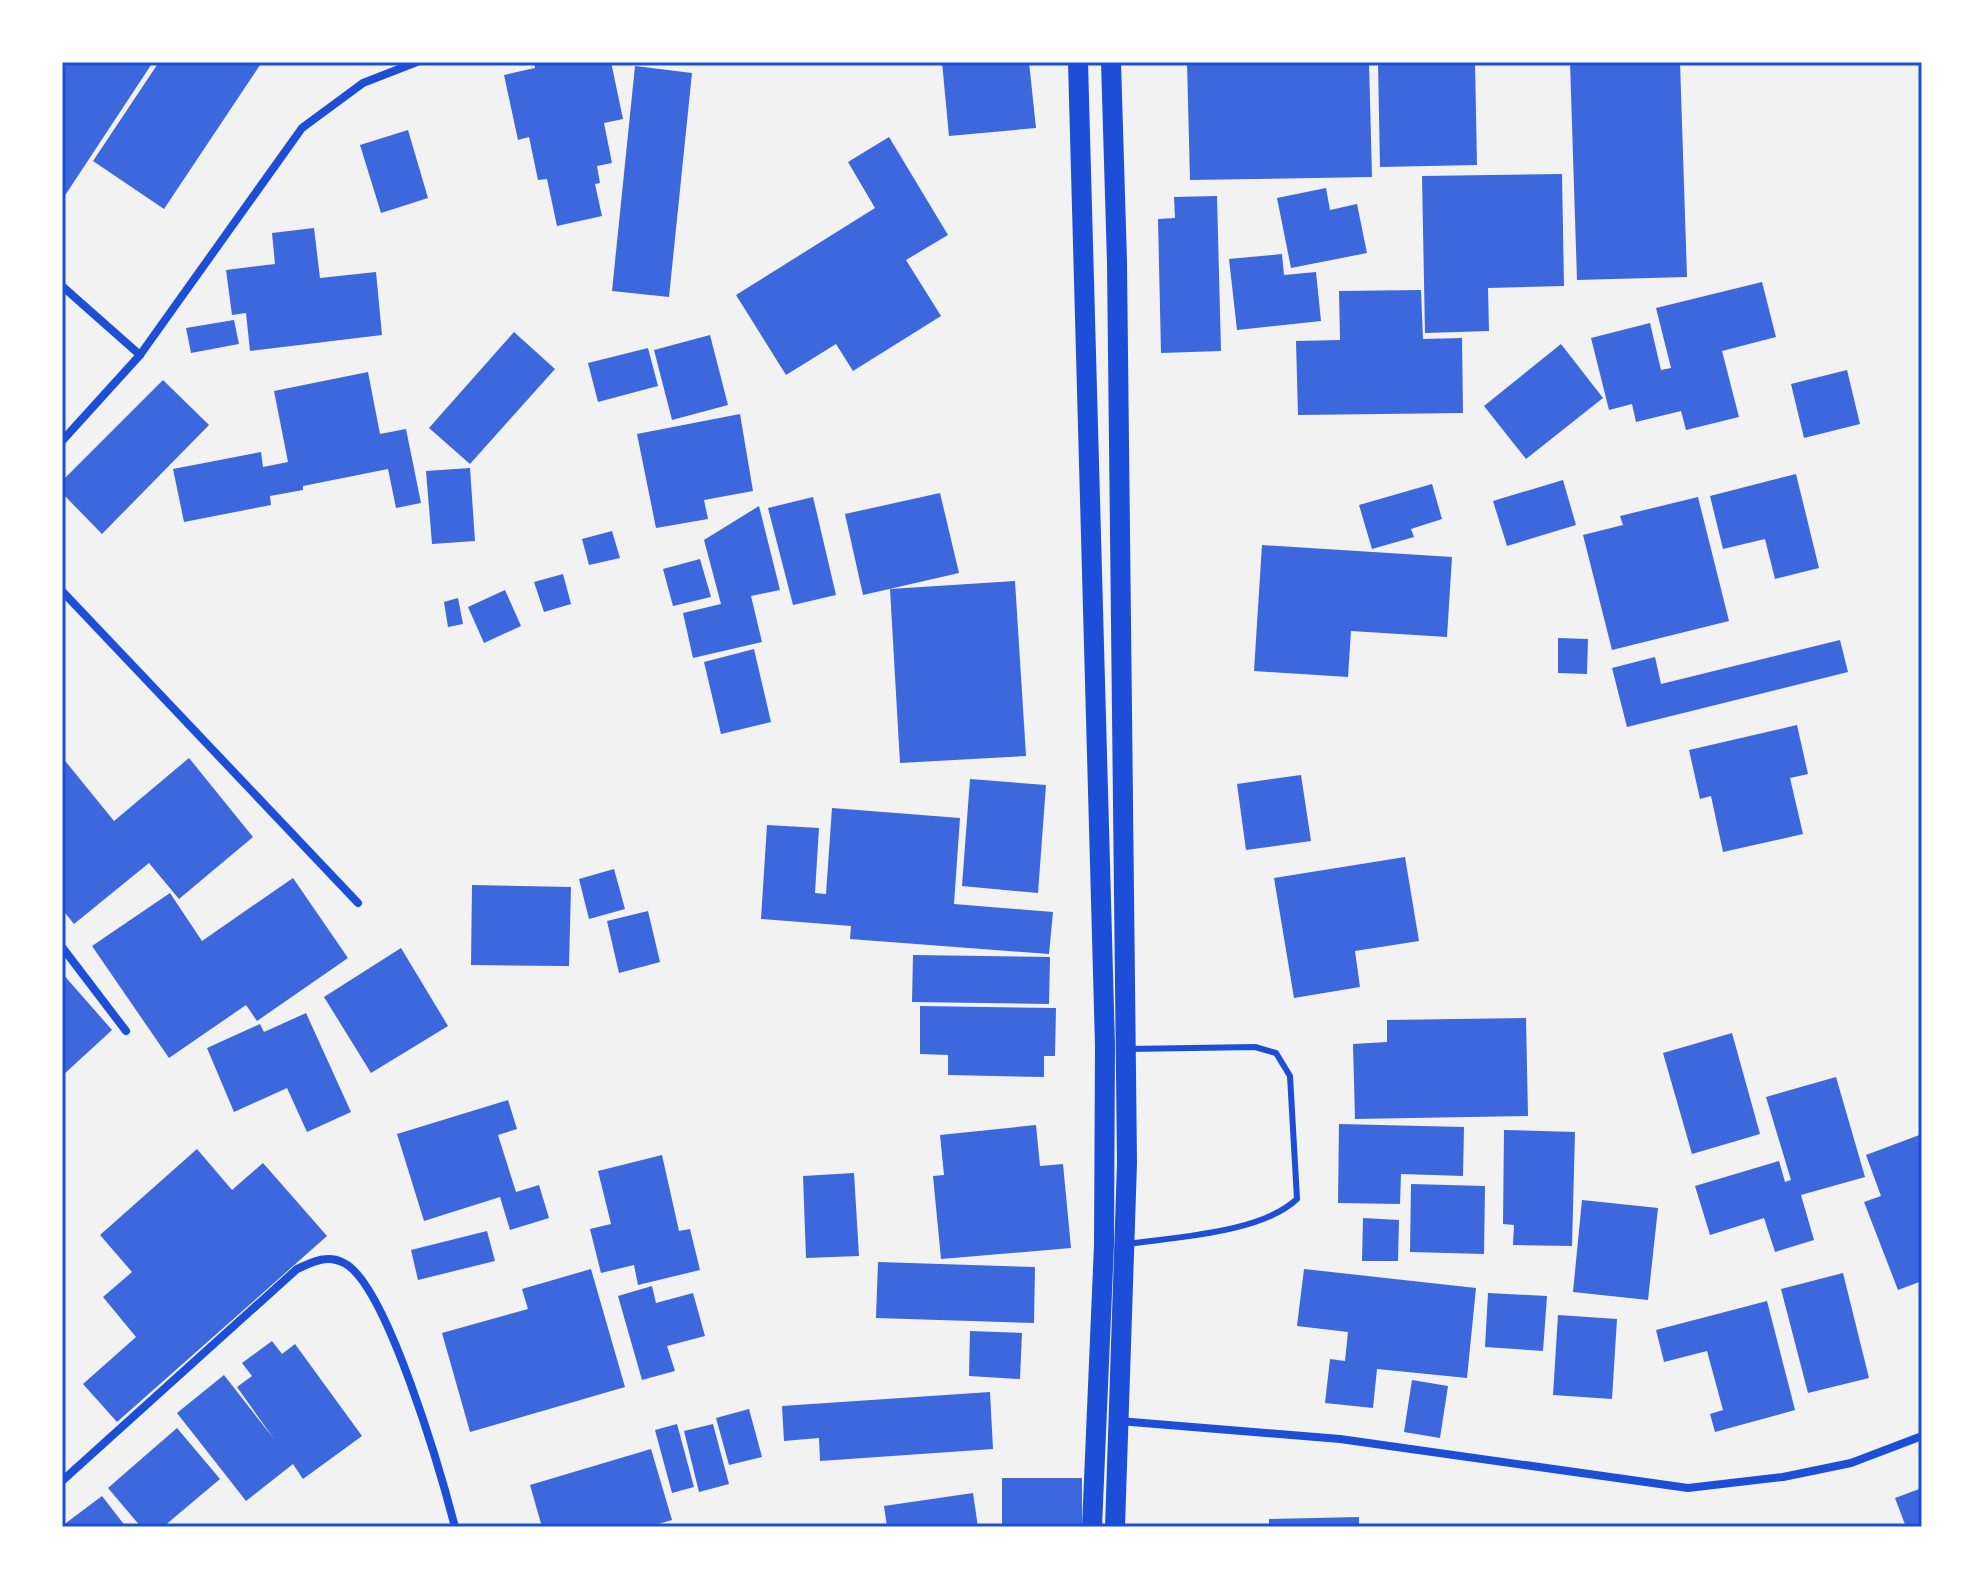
<svg xmlns="http://www.w3.org/2000/svg" width="1984" height="1589" font-family="Quicksand,sans-serif">
<style>
.building{fill:#3d67dc}
.lines{fill:none;stroke-linecap:round;stroke-linejoin:round}
.service{stroke:#1d4ed8;stroke-width:6}
.minor{stroke:#1d4ed8;stroke-width:8}
.primary{stroke:#1d4ed8;stroke-width:20}
.neatline{fill:none;stroke:#1d4ed8;stroke-width:3}
</style>
<rect width="100%" height="100%" fill="#f2f2f2"/>
<g class="building">
<path d="M 62,62 L 153,62 L 62,200 Z"/>
<path d="M 159,62 L 262,62 L 164,209 L 93,161 Z"/>
<path d="M 534,62 L 611,62 L 623,119 L 604,123 L 612,163 L 597,166 L 600,183 L 595,184 L 602,216 L 557,226 L 547,179 L 538,180 L 529,137 L 518,140 L 504,75 L 535,68 Z"/>
<path d="M 942,62 L 1029,62 L 1036,128 L 949,136 Z"/>
<path d="M 1187,62 L 1369,62 L 1372,177 L 1190,180 Z"/>
<path d="M 1378,62 L 1475,62 L 1477,165 L 1380,167 Z"/>
<path d="M 1570,62 L 1680,62 L 1687,277 L 1577,280 Z"/>
<path d="M 635,66 L 692,73 L 669,297 L 612,291 Z"/>
<path d="M 408,130 L 428,198 L 381,213 L 360,145 Z"/>
<path d="M 889,137 L 948,235 L 906,260 L 941,316 L 853,371 L 836,344 L 786,375 L 736,295 L 875,208 L 848,162 Z"/>
<path d="M 1562,174 L 1564,286 L 1488,288 L 1489,331 L 1425,333 L 1422,176 Z"/>
<path d="M 1326,188 L 1330,210 L 1357,204 L 1367,253 L 1291,268 L 1277,198 Z"/>
<path d="M 1217,196 L 1221,351 L 1161,353 L 1158,219 L 1175,218 L 1174,197 Z"/>
<path d="M 314,228 L 320,278 L 376,272 L 382,335 L 250,351 L 246,313 L 232,315 L 226,270 L 275,264 L 272,233 Z"/>
<path d="M 1282,254 L 1284,275 L 1316,272 L 1321,321 L 1237,330 L 1229,259 Z"/>
<path d="M 1762,282 L 1776,337 L 1722,351 L 1739,417 L 1686,430 L 1681,411 L 1636,422 L 1632,404 L 1609,410 L 1591,338 L 1650,323 L 1661,370 L 1671,368 L 1656,308 Z"/>
<path d="M 1421,290 L 1423,339 L 1462,338 L 1463,413 L 1298,415 L 1296,341 L 1340,340 L 1339,291 Z"/>
<path d="M 234,320 L 239,344 L 191,353 L 186,328 Z"/>
<path d="M 514,332 L 555,369 L 470,464 L 429,428 Z"/>
<path d="M 710,335 L 728,405 L 672,420 L 654,350 Z"/>
<path d="M 1561,344 L 1603,398 L 1526,459 L 1484,406 Z"/>
<path d="M 648,348 L 658,386 L 598,402 L 588,363 Z"/>
<path d="M 1847,370 L 1860,424 L 1804,438 L 1791,384 Z"/>
<path d="M 368,372 L 380,434 L 406,429 L 421,503 L 396,508 L 388,469 L 303,486 L 303,490 L 270,496 L 271,505 L 184,522 L 173,469 L 261,452 L 263,467 L 288,462 L 274,391 Z"/>
<path d="M 163,380 L 209,425 L 102,534 L 62,493 L 62,481 Z"/>
<path d="M 740,414 L 753,491 L 704,500 L 708,519 L 656,528 L 637,434 Z"/>
<path d="M 470,468 L 475,541 L 432,544 L 426,471 Z"/>
<path d="M 1796,474 L 1819,568 L 1775,579 L 1765,539 L 1723,549 L 1710,496 Z"/>
<path d="M 1563,480 L 1576,525 L 1507,546 L 1493,501 Z"/>
<path d="M 1432,484 L 1442,519 L 1411,529 L 1414,537 L 1372,549 L 1359,505 Z"/>
<path d="M 940,493 L 959,573 L 863,595 L 845,514 Z"/>
<path d="M 813,497 L 836,595 L 793,605 L 768,508 Z"/>
<path d="M 1698,497 L 1729,621 L 1612,650 L 1583,535 L 1623,525 L 1620,516 Z"/>
<path d="M 759,506 L 780,590 L 751,596 L 762,642 L 693,658 L 683,613 L 721,604 L 704,540 Z"/>
<path d="M 612,531 L 620,558 L 589,565 L 582,539 Z"/>
<path d="M 1262,545 L 1452,557 L 1447,637 L 1351,631 L 1348,677 L 1254,671 Z"/>
<path d="M 700,559 L 711,597 L 673,606 L 663,569 Z"/>
<path d="M 563,574 L 571,604 L 544,612 L 534,582 Z"/>
<path d="M 1015,581 L 1026,756 L 900,763 L 890,589 Z"/>
<path d="M 505,590 L 521,626 L 484,643 L 468,607 Z"/>
<path d="M 458,598 L 463,624 L 448,627 L 444,602 Z"/>
<path d="M 1558,638 L 1588,639 L 1587,674 L 1558,673 Z"/>
<path d="M 1840,640 L 1848,672 L 1627,727 L 1612,668 L 1655,657 L 1661,684 Z"/>
<path d="M 754,649 L 771,722 L 721,734 L 704,662 Z"/>
<path d="M 1797,725 L 1808,774 L 1790,778 L 1803,834 L 1723,852 L 1711,796 L 1700,799 L 1689,750 Z"/>
<path d="M 62,757 L 114,821 L 189,758 L 253,837 L 179,899 L 149,863 L 74,924 L 62,909 Z"/>
<path d="M 1301,775 L 1311,841 L 1246,850 L 1237,784 Z"/>
<path d="M 970,779 L 1046,785 L 1038,893 L 962,886 Z"/>
<path d="M 832,808 L 960,818 L 954,904 L 1053,912 L 1049,954 L 850,939 L 851,926 L 761,919 L 767,825 L 819,828 L 815,893 L 826,894 Z"/>
<path d="M 1405,857 L 1419,941 L 1355,951 L 1360,987 L 1294,998 L 1274,878 Z"/>
<path d="M 614,869 L 625,909 L 589,919 L 579,879 Z"/>
<path d="M 293,878 L 348,958 L 257,1021 L 246,1005 L 169,1058 L 92,946 L 170,893 L 202,941 Z"/>
<path d="M 472,885 L 571,887 L 569,966 L 471,965 Z"/>
<path d="M 648,911 L 660,962 L 619,973 L 607,921 Z"/>
<path d="M 401,948 L 448,1026 L 371,1073 L 324,997 Z"/>
<path d="M 913,955 L 1050,957 L 1049,1004 L 912,1002 Z"/>
<path d="M 62,973 L 112,1030 L 62,1076 Z"/>
<path d="M 920,1006 L 1056,1008 L 1055,1056 L 1044,1056 L 1044,1077 L 948,1075 L 948,1055 L 920,1054 Z"/>
<path d="M 306,1013 L 351,1112 L 307,1132 L 287,1088 L 234,1112 L 207,1048 L 260,1024 L 264,1032 Z"/>
<path d="M 1526,1018 L 1528,1116 L 1355,1119 L 1353,1044 L 1387,1042 L 1387,1020 Z"/>
<path d="M 1732,1033 L 1760,1134 L 1692,1154 L 1663,1053 Z"/>
<path d="M 1836,1077 L 1865,1177 L 1801,1195 L 1814,1240 L 1775,1252 L 1764,1218 L 1710,1235 L 1695,1186 L 1779,1161 L 1785,1182 L 1791,1180 L 1766,1097 Z"/>
<path d="M 508,1100 L 517,1129 L 498,1135 L 516,1192 L 539,1185 L 549,1218 L 510,1230 L 500,1197 L 424,1221 L 397,1134 Z"/>
<path d="M 1339,1124 L 1464,1127 L 1463,1176 L 1401,1174 L 1400,1204 L 1338,1203 Z"/>
<path d="M 1036,1125 L 1040,1166 L 1063,1164 L 1071,1248 L 941,1259 L 933,1176 L 944,1175 L 940,1135 Z"/>
<path d="M 1504,1130 L 1575,1132 L 1572,1246 L 1513,1245 L 1514,1225 L 1503,1224 Z"/>
<path d="M 1922,1134 L 1922,1281 L 1898,1290 L 1864,1202 L 1881,1196 L 1866,1155 Z"/>
<path d="M 197,1149 L 232,1190 L 263,1163 L 327,1236 L 117,1422 L 83,1384 L 136,1337 L 103,1297 L 132,1272 L 100,1235 Z"/>
<path d="M 662,1155 L 679,1231 L 690,1229 L 700,1270 L 638,1285 L 634,1265 L 601,1273 L 590,1229 L 611,1224 L 598,1171 Z"/>
<path d="M 854,1173 L 859,1256 L 806,1258 L 803,1176 Z"/>
<path d="M 1411,1184 L 1485,1186 L 1484,1254 L 1410,1252 Z"/>
<path d="M 1582,1200 L 1658,1208 L 1648,1300 L 1573,1292 Z"/>
<path d="M 1363,1218 L 1399,1220 L 1398,1261 L 1362,1261 Z"/>
<path d="M 487,1231 L 495,1261 L 418,1280 L 411,1250 Z"/>
<path d="M 878,1262 L 1035,1267 L 1034,1323 L 876,1318 Z"/>
<path d="M 591,1269 L 625,1387 L 470,1432 L 442,1333 L 528,1309 L 522,1289 Z"/>
<path d="M 1304,1269 L 1476,1288 L 1467,1378 L 1377,1369 L 1373,1408 L 1325,1403 L 1330,1359 L 1345,1361 L 1348,1332 L 1297,1326 Z"/>
<path d="M 1843,1273 L 1869,1378 L 1808,1393 L 1781,1289 Z"/>
<path d="M 652,1286 L 656,1303 L 693,1293 L 705,1336 L 667,1346 L 675,1371 L 642,1380 L 618,1296 Z"/>
<path d="M 1488,1293 L 1547,1296 L 1543,1351 L 1485,1347 Z"/>
<path d="M 1767,1301 L 1795,1410 L 1715,1432 L 1710,1414 L 1723,1410 L 1707,1351 L 1664,1362 L 1656,1330 Z"/>
<path d="M 1558,1315 L 1617,1319 L 1612,1399 L 1553,1395 Z"/>
<path d="M 970,1331 L 1022,1333 L 1020,1379 L 969,1376 Z"/>
<path d="M 272,1341 L 282,1354 L 295,1344 L 362,1436 L 303,1479 L 293,1464 L 246,1501 L 177,1413 L 224,1375 L 274,1439 L 237,1387 L 252,1376 L 242,1363 Z"/>
<path d="M 1412,1380 L 1448,1386 L 1440,1438 L 1404,1432 Z"/>
<path d="M 990,1392 L 993,1449 L 820,1461 L 819,1438 L 784,1441 L 782,1406 Z"/>
<path d="M 749,1409 L 762,1457 L 729,1465 L 716,1418 Z"/>
<path d="M 677,1424 L 694,1487 L 672,1493 L 655,1430 Z"/>
<path d="M 713,1424 L 729,1484 L 699,1492 L 684,1431 Z"/>
<path d="M 177,1428 L 220,1479 L 163,1527 L 141,1527 L 108,1488 Z"/>
<path d="M 651,1449 L 672,1520 L 648,1527 L 542,1527 L 530,1485 Z"/>
<rect x="1002" y="1478" width="80" height="49"/>
<path d="M 1922,1488 L 1922,1527 L 1906,1527 L 1895,1498 Z"/>
<path d="M 973,1493 L 978,1527 L 887,1527 L 884,1506 Z"/>
<path d="M 102,1496 L 126,1527 L 62,1527 L 62,1526 Z"/>
<path d="M 1359,1517 L 1359,1527 L 1269,1527 L 1269,1519 Z"/>
</g>
<g class="lines">
<path class="service" d="M 1128,1244 C 1176,1237 1261,1233 1297,1199 L 1290,1076 L 1276,1053 L 1255,1047 L 1128,1049"/>
<g class="minor">
<path d="M 62,286 L 140,355"/>
<path d="M 62,441 L 140,355 L 302,128 L 363,83 L 417,62"/>
<path d="M 62,591 L 358,903"/>
<path d="M 62,947 L 126,1031"/>
<path d="M 1119,1421 L 1340,1439 L 1688,1488 L 1783,1477 L 1851,1463 L 1922,1436"/>
<path d="M 62,1481 L 297,1269 C 313,1262 327,1254 344,1263 C 387,1284 442,1477 455,1527"/>
</g>
<g class="primary">
<path d="M 1078,62 L 1105,1046 L 1104,1245 L 1092,1527"/>
<path d="M 1111,62 L 1117,262 L 1127,1163 L 1115,1527"/>
</g>
</g>
<rect width="1984" height="1589" fill="none" stroke="#ffffff" stroke-width="128"/>
<rect x="64" y="64" width="1856" height="1461" class="neatline"/>
</svg>
